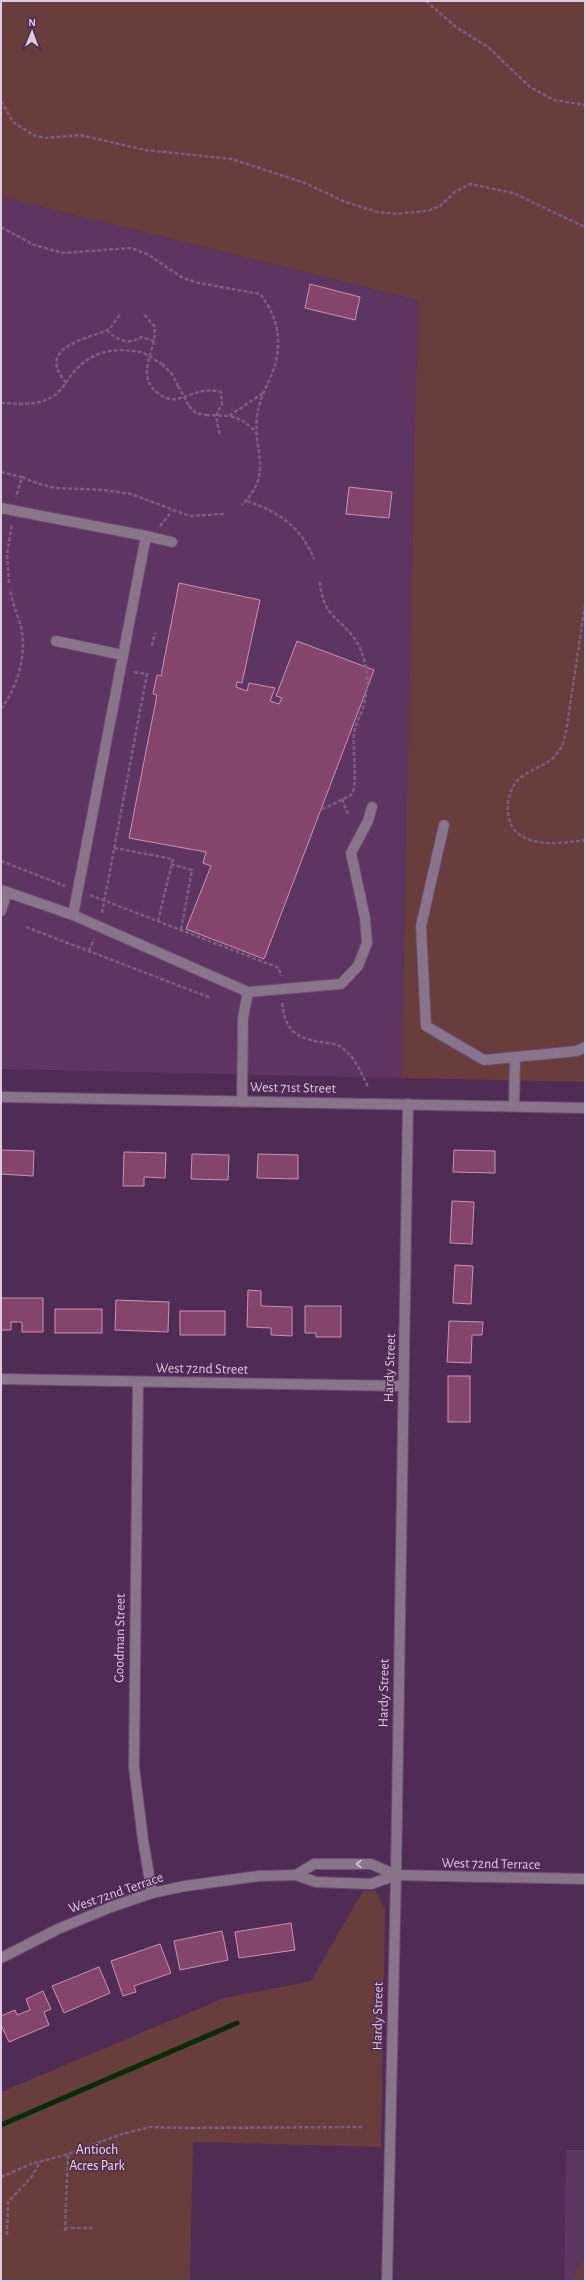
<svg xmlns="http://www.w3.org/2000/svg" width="586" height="2282" font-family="'Alegreya Sans',sans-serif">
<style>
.built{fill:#5c3561}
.green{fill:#673e3b}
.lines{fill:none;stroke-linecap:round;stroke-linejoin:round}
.stream{stroke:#062d06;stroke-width:5}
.building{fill:#83456c;stroke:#cb93b4}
.minor-casing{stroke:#6c4b70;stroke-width:12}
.path{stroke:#7c5d80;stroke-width:2.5;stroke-dasharray:4 2;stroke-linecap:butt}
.minor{stroke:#8a748c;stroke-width:10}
.path-bridge{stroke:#7c5d80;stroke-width:2.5;stroke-dasharray:4 2;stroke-linecap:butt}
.oneway{stroke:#dbc5dd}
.labels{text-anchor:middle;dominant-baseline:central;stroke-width:3;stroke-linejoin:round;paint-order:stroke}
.street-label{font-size:14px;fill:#dfc9e1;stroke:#4f2c54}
.park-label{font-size:14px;fill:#f5dedc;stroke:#4f2c54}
</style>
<rect width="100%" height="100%" fill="#4f2c54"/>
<g class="built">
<path d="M 1,197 L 419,300 L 401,1078 L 1,1069 Z"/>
<path d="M 566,2150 L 585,2150 L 585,2281 L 564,2281 Z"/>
</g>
<g class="green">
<path d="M 1,1 L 585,1 L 585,1082 L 401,1078 L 418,300 L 1,197 Z"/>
<path d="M 363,1891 L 375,1891 L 385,1909 L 381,2147 L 193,2142 L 190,2281 L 1,2281 L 1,2092 L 224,1998 L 311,1981 Z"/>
<path d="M 585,2255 L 585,2281 L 573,2281 L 572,2280 Z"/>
</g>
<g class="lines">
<path class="stream" d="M 1,2125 L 237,2023"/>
</g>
<g class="building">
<path d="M 310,284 L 360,297 L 355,320 L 305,308 Z"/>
<path d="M 349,487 L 392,492 L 389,518 L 346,514 Z"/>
<path d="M 179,583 L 260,600 L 242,683 L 237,682 L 236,687 L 247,691 L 249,683 L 275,688 L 270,701 L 279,704 L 282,698 L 276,696 L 297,641 L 374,670 L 264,959 L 186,929 L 211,866 L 203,863 L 206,852 L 129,838 L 157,695 L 153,694 L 157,675 L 161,676 Z"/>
<path d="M 1,1150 L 34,1151 L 33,1176 L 1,1174 Z"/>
<path d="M 454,1150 L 495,1151 L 495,1173 L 453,1172 Z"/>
<path d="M 124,1152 L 166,1153 L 165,1178 L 144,1177 L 144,1186 L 123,1186 Z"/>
<path d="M 192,1154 L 229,1155 L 228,1180 L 191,1179 Z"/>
<path d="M 258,1154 L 298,1155 L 298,1179 L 257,1178 Z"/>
<path d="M 452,1201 L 474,1202 L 472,1244 L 450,1243 Z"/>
<path d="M 455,1265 L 473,1266 L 471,1304 L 453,1303 Z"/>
<path d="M 248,1290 L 261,1291 L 261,1306 L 292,1307 L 292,1336 L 271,1335 L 271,1328 L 247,1327 Z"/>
<path d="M 1,1298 L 43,1298 L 43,1332 L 22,1332 L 22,1322 L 11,1322 L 11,1330 L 1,1330 Z"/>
<path d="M 116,1300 L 169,1302 L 168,1332 L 115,1330 Z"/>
<path d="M 305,1306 L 341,1306 L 341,1337 L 316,1337 L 316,1333 L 305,1333 Z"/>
<rect x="55" y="1309" width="47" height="24"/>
<rect x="180" y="1311" width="45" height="24"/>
<path d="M 449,1321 L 483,1322 L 482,1335 L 472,1335 L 471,1363 L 447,1362 Z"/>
<rect x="448" y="1376" width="22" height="46"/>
<path d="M 291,1923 L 295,1950 L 239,1958 L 235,1932 Z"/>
<path d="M 222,1931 L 228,1960 L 180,1970 L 174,1941 Z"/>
<path d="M 160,1944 L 171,1973 L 134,1986 L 136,1992 L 123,1996 L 111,1961 Z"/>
<path d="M 99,1967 L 110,1993 L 64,2013 L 52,1986 Z"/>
<path d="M 43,1991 L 51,2009 L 44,2012 L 49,2025 L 9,2042 L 1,2025 L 1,2016 L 15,2010 L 17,2015 L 30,2010 L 26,1999 Z"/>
</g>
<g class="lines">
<g class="minor-casing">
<g id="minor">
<path d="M 1,508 L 146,536 L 73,915 L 1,890"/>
<path d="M 146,536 L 172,542"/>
<path d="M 56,641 L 123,655"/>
<path d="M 444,825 L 421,926 L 426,1026 L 484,1060 L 577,1051 L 585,1047"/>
<path d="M 1,911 L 7,892"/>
<path d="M 73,915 L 248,992 L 243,1018 L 242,1101"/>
<path d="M 248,992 L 341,984 L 358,966 L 367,943 L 365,918 L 351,853 L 368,821 L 372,807"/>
<path d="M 1,1097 L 585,1108"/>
<path d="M 514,1106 L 515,1057"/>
<path d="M 1,1379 L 402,1386"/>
<path d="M 138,1382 L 134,1767 L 143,1840 L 152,1893"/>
<path d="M 296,1875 L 314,1864 L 371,1864 L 396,1875 L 585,1879"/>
<path d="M 1,1958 L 58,1929 L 111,1907 L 152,1893 L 185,1886 L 259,1876 L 296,1875 L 316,1882 L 371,1884 L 396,1875"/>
<path d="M 387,2281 L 396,1875 L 408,1104"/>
</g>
</g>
<g class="path">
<path d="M 426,1 L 456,27 L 488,47 L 530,87 L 554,100 L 585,105"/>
<path d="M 1,101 L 13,122 L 33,135 L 45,138 L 80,135 L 145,150 L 232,159 L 305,183 L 343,201 L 377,212 L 397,214 L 430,210 L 440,206 L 455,192 L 470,184 L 513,193 L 585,227"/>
<path d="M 1,227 L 34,245 L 63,253 L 131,248 L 147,254 L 183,278 L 199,283 L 260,294 C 278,316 283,343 273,371 C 267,386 259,400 257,416 C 253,453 274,472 242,505"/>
<path d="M 107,330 C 115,339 129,346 141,337 L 154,341 L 155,327 L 143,313"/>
<path d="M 154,341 C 149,360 139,380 159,394 C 164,398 170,400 177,399 C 193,395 203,387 221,392 L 222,405 C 214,414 217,424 220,435"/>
<path d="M 162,364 L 172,374 L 178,386"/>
<path d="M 66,383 C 36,347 85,340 107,330 C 113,327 116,318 121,314"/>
<path d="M 1,403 C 18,404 37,406 52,397 C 61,392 66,382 72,374 C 90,351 116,346 144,353"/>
<path d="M 189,406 L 196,413 L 206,415"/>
<path d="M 258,435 C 249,424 242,419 229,416 L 263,393"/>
<path d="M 1,472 L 22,477 L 16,497"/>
<path d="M 22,477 L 39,484 L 56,488 L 104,490 L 131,494 L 190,516 L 224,514"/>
<path d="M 247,501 C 279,512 301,527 314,559"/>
<path d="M 160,526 L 172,511"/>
<path d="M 320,582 C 323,621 346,619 360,648 C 369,669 369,689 362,711 C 359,718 355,726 354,734 C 353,752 356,771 354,789 L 351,795 L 321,810"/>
<path d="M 9,583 L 7,554 L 12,524"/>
<path d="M 585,605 L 566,732 C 564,738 563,747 558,752 C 548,767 527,769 516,782 C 510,790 507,801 508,811 C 510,850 557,844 585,840"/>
<path d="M 152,646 L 155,633"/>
<path d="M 1,709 C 18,686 27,655 21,627 C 17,614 12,602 10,589"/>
<path d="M 342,799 L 348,814"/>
<path d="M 114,848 L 173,859 L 158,921"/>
<path d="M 1,861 L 65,886"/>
<path d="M 171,864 L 192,870 L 181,930"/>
<path d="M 90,895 L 279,968 L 281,976"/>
<path d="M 102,913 L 147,674 L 133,672"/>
<path d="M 26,927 L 211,998"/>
<path d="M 89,951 L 94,939"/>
<path d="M 282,1003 C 285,1030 295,1038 321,1042 C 326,1043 332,1043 337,1045 C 353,1052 361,1072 368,1087"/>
<path d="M 1,2177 L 31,2164 L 68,2154 L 122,2134 L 150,2127 L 183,2128 L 362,2127"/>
<path d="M 65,2228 L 92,2228"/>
<path d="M 65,2231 L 68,2154"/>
<path d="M 7,2235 L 8,2202 L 33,2175 L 40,2162"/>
</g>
<use href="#minor" class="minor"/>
<g class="path-bridge">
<path d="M 144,353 L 162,364"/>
<path d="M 178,386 L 189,406"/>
<path d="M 206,415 L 229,416"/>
</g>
</g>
<defs><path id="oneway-chevron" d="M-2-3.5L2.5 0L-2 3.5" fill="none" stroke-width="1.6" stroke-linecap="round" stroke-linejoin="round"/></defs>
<use class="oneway" href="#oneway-chevron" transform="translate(359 1864) rotate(180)"/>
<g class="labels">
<g class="street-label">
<text transform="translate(293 1088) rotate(1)">West 71st Street</text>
<text transform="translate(390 1368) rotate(-88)">Hardy Street</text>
<text transform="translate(202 1369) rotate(1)">West 72nd Street</text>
<text transform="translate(120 1638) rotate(-89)">Goodman Street</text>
<text transform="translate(384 1693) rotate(-89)">Hardy Street</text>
<text transform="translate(491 1864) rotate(1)">West 72nd Terrace</text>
<text transform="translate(116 1893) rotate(-19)">West 72nd Terrace</text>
<text transform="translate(378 2016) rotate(-89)">Hardy Street</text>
</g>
<g class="park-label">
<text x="97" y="2150">Antioch<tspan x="97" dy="16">Acres Park</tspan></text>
</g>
</g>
<rect width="586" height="2282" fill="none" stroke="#dfc9e1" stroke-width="4"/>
<g transform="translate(32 32) rotate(1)" stroke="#4f2c54" stroke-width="3" paint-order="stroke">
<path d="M0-3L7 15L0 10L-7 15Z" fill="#dfc9e1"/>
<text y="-6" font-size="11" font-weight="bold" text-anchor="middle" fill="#dfc9e1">N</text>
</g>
</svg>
